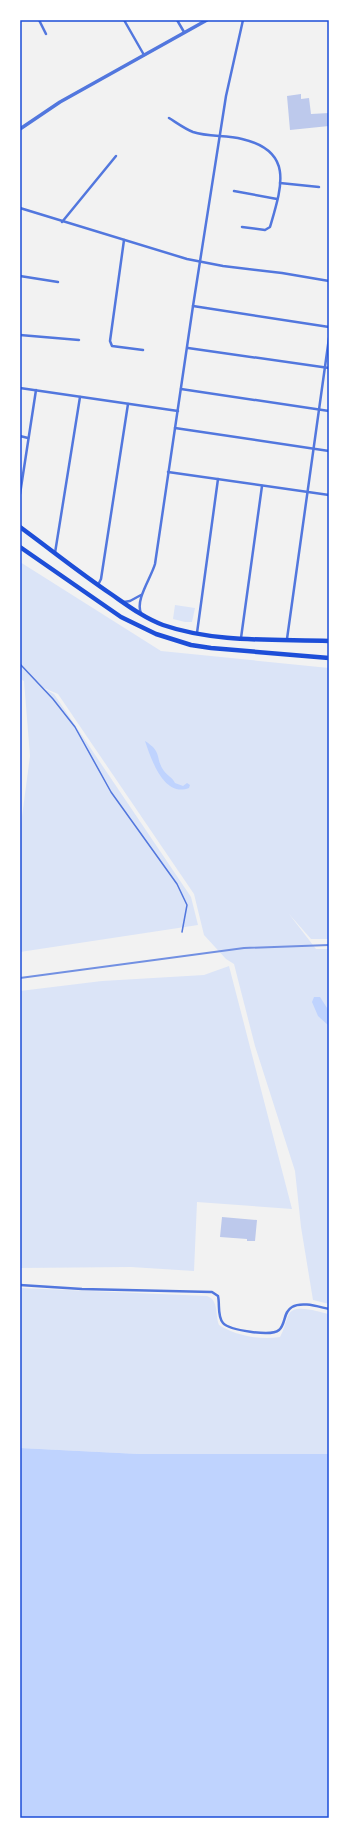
<svg xmlns="http://www.w3.org/2000/svg" width="349" height="1838" font-family="'Varela Round',sans-serif">
<style>
.green{fill:#dbe4f7}
.water{fill:#bfd3fe}
.building{fill:#bdc9ec}
.lines{fill:none;stroke-linecap:round;stroke-linejoin:round}
.service{stroke:#5277de;stroke-width:1.5}
.minor{stroke:#5277de;stroke-width:2.5}
.tertiary{stroke:#5277de;stroke-width:3.5}
.trunk{stroke:#1d4ed8;stroke-width:4.5}
.rail{stroke:#7290e2;stroke-width:2}
.neatline{fill:none;stroke:#1d4ed8;stroke-width:1.5}
</style>
<rect width="100%" height="100%" fill="#f2f2f2"/>
<g class="green">
<path d="M 20,562 L 161,651 L 329,668 L 329,939 L 311,939 L 289,914 L 316,949 L 329,949 L 329,1304 L 313,1300 L 301,1227 L 295,1171 L 255,1046 L 234,964 L 226,959 L 204,935 L 194,894 L 58,694 L 39,686 L 54,694 L 191,897 L 198,925 L 20,952 L 20,832 L 30,756 L 24,681 L 20,679 Z"/>
<path d="M 175,605 L 195,608 L 192,622 L 185,622 L 173,619 Z"/>
<path d="M 229,966 L 292,1209 L 197,1202 L 194,1271 L 131,1267 L 20,1268 L 20,991 L 102,981 L 204,975 Z"/>
<path d="M 20,1288 L 207,1296 C 219,1300 215,1315 219,1325 C 236,1336 260,1340 280,1337 C 284,1330 285,1323 288,1316 C 293,1302 318,1312 329,1314 L 329,1454 L 139,1454 L 20,1448 Z"/>
</g>
<g class="water">
<path d="M 145,741 C 163,752 155,759 164,771 C 168,776 172,777 175,783 L 183,786 L 187,783 L 190,785 L 189,788 C 164,798 151,759 145,741 Z"/>
<path d="M 314,997 L 320,997 L 329,1011 L 329,1026 L 318,1016 L 312,1002 Z"/>
<path d="M 20,1448 L 139,1454 L 329,1454 L 329,1818 L 20,1818 Z"/>
</g>
<g class="building">
<path d="M 301,94 L 301,99 L 309,98 L 311,114 L 329,113 L 329,126 L 290,130 L 287,96 Z"/>
<path d="M 222,1217 L 257,1220 L 255,1241 L 247,1241 L 247,1239 L 220,1237 Z"/>
</g>
<g class="lines">
<path class="service" d="M 20,664 L 53,699 L 75,727 L 111,792 L 177,884 L 187,905 L 182,932"/>
<g class="minor">
<path d="M 39,20 L 46,34"/>
<path d="M 124,20 L 144,55"/>
<path d="M 177,20 L 184,32"/>
<path d="M 169,118 C 177,123 185,129 193,132 C 208,137 226,135 242,139 C 294,151 282,186 270,227 L 265,230 L 242,227"/>
<path d="M 280,183 L 319,187"/>
<path d="M 234,191 L 277,199"/>
<path d="M 20,208 L 187,259 L 223,266 L 282,273 L 329,281"/>
<path d="M 62,222 L 116,156"/>
<path d="M 124,240 L 110,341 L 112,346 L 143,350"/>
<path d="M 20,276 L 58,282"/>
<path d="M 193,306 L 329,327"/>
<path d="M 20,335 L 79,340"/>
<path d="M 188,348 L 329,368"/>
<path d="M 20,388 L 178,411"/>
<path d="M 181,389 L 329,411"/>
<path d="M 175,428 L 329,451"/>
<path d="M 20,436 L 28,438"/>
<path d="M 168,472 L 329,495"/>
<path d="M 20,494 L 36,390"/>
<path d="M 55,553 L 80,397"/>
<path d="M 98,585 L 101,579 L 128,404"/>
<path d="M 124,602 L 130,601 L 141,595"/>
<path d="M 141,613 C 135,600 151,578 155,564 L 193,306 L 226,96 L 243,20"/>
<path d="M 197,633 L 218,479"/>
<path d="M 241,638 L 262,486"/>
<path d="M 287,639 L 329,338"/>
<path d="M 20,1285 L 82,1289 L 212,1292 L 218,1296 C 220,1304 217,1316 223,1323 C 229,1330 271,1337 279,1330 C 286,1324 283,1312 292,1307 C 302,1301 319,1307 329,1309"/>
</g>
<path class="tertiary" d="M 20,129 L 60,102 L 207,20"/>
<g class="trunk">
<path d="M 20,527 C 50,549 80,573 111,594 C 127,605 144,618 163,625 C 215,643 275,639 329,641"/>
<path d="M 20,547 L 121,617 L 156,634 L 191,645 L 211,648 L 329,658"/>
</g>
<path class="rail" d="M 20,978 L 244,948 L 329,945"/>
</g>
<rect width="349" height="1838" fill="none" stroke="#ffffff" stroke-width="42"/>
<rect x="21" y="21" width="307" height="1796" class="neatline"/>
</svg>
